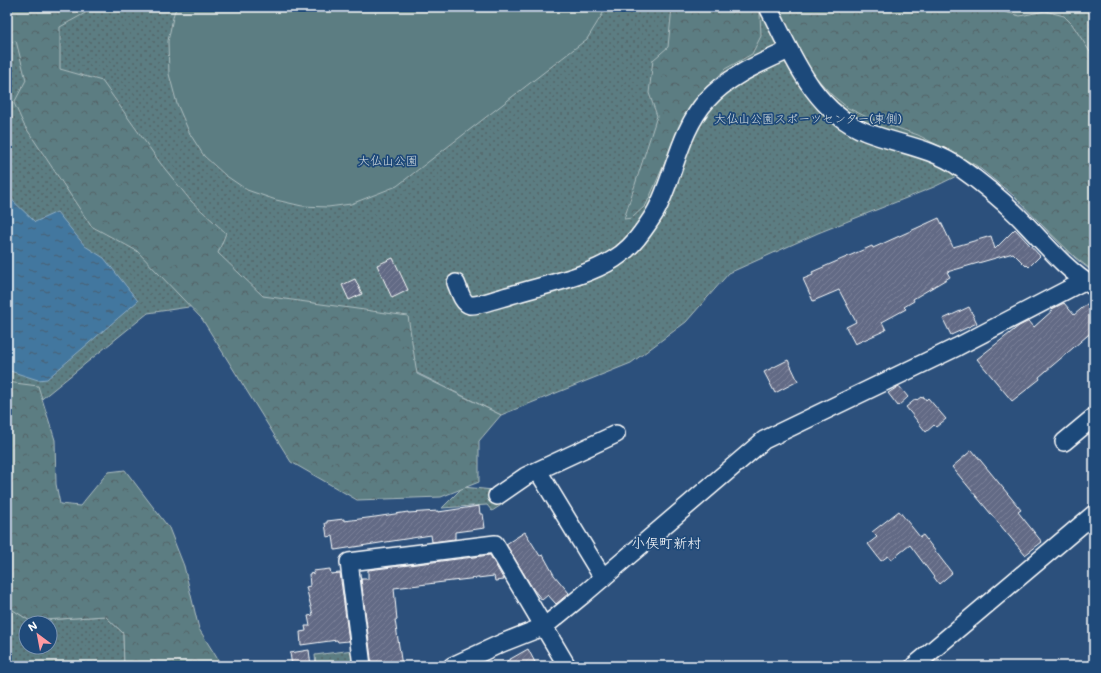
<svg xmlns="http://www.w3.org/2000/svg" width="1101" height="673" font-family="Mali,'Klee One',sans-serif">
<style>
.grass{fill:url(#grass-dots);stroke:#aebec0;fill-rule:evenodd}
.forest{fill:url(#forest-crowns);stroke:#aebec0}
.garden{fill:#5c7d82;stroke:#aebec0}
.water{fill:url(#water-ripples);stroke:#8eadc5}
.building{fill:url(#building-hatch);stroke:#fff}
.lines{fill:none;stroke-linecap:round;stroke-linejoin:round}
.minor-casing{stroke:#fff;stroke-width:20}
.minor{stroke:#1f4a7a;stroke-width:17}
.labels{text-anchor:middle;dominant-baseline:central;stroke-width:3.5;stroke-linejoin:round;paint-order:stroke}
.park-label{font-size:12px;fill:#d6dee0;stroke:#1f4a7a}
.quarter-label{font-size:14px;fill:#fff;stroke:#1f4a7a}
</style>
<defs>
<pattern id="grass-dots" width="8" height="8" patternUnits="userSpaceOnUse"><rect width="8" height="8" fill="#5c7d82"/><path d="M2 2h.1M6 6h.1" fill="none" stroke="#546467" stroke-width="1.8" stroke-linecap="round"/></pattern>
<pattern id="forest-crowns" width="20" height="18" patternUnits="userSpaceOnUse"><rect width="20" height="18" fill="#5c7d82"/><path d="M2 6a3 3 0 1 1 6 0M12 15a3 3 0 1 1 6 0" fill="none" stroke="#546467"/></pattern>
<pattern id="water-ripples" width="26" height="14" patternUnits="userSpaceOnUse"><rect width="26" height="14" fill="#42779f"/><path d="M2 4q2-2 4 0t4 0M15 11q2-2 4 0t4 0" fill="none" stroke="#485f71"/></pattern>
<pattern id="building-hatch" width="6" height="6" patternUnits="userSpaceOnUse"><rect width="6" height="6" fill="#626a85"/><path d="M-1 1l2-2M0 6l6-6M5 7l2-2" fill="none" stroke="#7a8097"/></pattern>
</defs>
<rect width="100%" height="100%" fill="#2c507c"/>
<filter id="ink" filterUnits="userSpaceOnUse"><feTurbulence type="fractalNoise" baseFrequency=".025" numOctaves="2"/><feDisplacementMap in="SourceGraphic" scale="8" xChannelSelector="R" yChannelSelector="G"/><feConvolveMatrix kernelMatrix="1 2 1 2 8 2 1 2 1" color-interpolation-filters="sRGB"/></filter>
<g filter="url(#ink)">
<g class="grass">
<path d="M 7,7 L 1094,7 L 1094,272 C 1066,255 1039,221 1016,197 C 1004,186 990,176 977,166 L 934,187 L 818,233 L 729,273 L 686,322 L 631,363 L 501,415 L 263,296 L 148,313 L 38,402 L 7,421 Z"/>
<path d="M 463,487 L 493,490 L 503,504 L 492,511 L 487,505 L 442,508 Z"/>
<path d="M 7,606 L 30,621 L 105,616 L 123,633 L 124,666 L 7,666 ZM 26,623 L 50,623 L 50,647 L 26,647 Z"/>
<path d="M 353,650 L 355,666 L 316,666 L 315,655 Z"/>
</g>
<g class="forest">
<path d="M 7,7 L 96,7 L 60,27 L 60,69 L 102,81 L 161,164 L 191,201 L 226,233 L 218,253 L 263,296 L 408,316 L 417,374 L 501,415 L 479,441 L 479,482 L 441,497 L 357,500 L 291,462 L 202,319 L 137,251 L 91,226 L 24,125 L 14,103 L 26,80 L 16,41 L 7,43 Z"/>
<path d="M 672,7 L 768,7 L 760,13 L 761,36 L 752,54 L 725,69 L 687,113 L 646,205 L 632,218 L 624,219 L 657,116 L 649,93 L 653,60 L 668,47 Z"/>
<path d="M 776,7 L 1000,7 L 1005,12 L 1020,16 L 1045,11 L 1064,16 L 1072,24 L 1094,58 L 1094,272 L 1075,257 L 1042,225 L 1014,196 L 977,166 L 918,135 L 869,118 L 848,108 L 832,95 L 814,75 Z"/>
<path d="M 7,382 L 38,386 L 55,440 L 56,484 L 60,504 L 80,506 L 108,472 L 125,470 L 169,528 L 184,566 L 199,629 L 222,666 L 124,666 L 123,633 L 105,616 L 30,621 L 7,606 Z"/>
</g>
<path class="garden" d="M 177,7 L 606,7 L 602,15 L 587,39 L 397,186 L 351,204 L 328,207 L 302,206 L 276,200 L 247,190 L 225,175 L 204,156 L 190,134 L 177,104 L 169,74 L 168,41 L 174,13 Z"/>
<path class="water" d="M 7,195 L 35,222 L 57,212 L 85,246 L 104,258 L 138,301 L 47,379 L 38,380 L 7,370 Z"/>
<g class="building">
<path d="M 939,218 L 953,247 L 991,236 L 995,249 L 1015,229 L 1040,256 L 1029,267 L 1027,265 L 1026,266 L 1013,253 L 947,272 L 950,277 L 913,299 L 914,301 L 904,307 L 906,309 L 882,322 L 886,330 L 855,344 L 846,327 L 856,322 L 839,290 L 813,301 L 803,279 L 813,275 L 812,272 L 872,246 L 873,248 Z"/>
<path d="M 393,258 L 408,290 L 392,298 L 377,265 Z"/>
<path d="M 355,279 L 362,294 L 349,300 L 342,285 Z"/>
<path d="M 1094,298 L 1094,330 L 1039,377 L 1040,379 L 1012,401 L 977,359 L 1019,326 L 1029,321 L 1034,327 L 1053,310 L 1052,309 L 1064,303 L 1074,315 Z"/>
<path d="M 969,307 L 977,323 L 951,335 L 943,319 Z"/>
<path d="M 788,360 L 798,381 L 775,393 L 764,372 Z"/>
<path d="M 899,386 L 908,397 L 898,406 L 888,393 Z"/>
<path d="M 921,397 L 922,398 L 924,397 L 926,400 L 928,398 L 946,419 L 936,427 L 934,425 L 926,432 L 906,407 L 916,399 L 917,400 Z"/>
<path d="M 972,450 L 1021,510 L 1018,512 L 1042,542 L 1025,555 L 952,467 Z"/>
<path d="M 479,506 L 480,514 L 483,514 L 485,528 L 455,532 L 455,539 L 432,542 L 431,535 L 335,550 L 333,536 L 327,537 L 325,523 L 327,523 L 327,521 L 344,519 L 344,521 L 375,517 L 408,512 L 408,513 L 438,511 L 438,512 Z"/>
<path d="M 899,511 L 920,537 L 923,535 L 952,573 L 939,584 L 910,545 L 891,560 L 888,556 L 881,561 L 868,544 L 877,537 L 872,532 Z"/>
<path d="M 525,532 L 540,556 L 543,555 L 554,575 L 569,593 L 556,604 L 548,595 L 542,600 L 533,589 L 506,544 Z"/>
<path d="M 490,555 L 504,580 L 495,581 L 494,576 L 394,588 L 397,620 L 395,620 L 402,666 L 372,666 L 361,579 L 368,579 L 368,570 Z"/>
<path d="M 330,569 L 331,574 L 340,573 L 349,641 L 338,642 L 337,640 L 301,645 L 300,632 L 306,631 L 305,626 L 310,626 L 308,616 L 313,615 L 306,587 L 310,586 L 309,574 L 314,573 L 313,571 Z"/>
<path d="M 528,649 L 537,666 L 498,666 Z"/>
<path d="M 309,650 L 311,666 L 292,666 L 290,653 Z"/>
</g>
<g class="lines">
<g class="minor-casing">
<g id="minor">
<path d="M 768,7 C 792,54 813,111 866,132 C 897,144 932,148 959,167 C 979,181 1000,198 1017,215 C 1042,240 1064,269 1094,287"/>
<path d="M 456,283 C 459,289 462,303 470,305 C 478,306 503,297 511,295 C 543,285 586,277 614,259 C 625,252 635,242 642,232 C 647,225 653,217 657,209 C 675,173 680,130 707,100 C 728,76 761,63 789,50"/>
<path d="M 1064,442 L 1094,417"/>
<path d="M 538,471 L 603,578"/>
<path d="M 497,496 L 526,476 L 616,434"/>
<path d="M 362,666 L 349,562 L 495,544 L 567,666"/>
<path d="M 452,666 L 502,643 L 545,626 L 583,595 L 764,440 L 957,347 L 1084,281"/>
<path d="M 914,666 L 1094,514"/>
</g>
</g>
<use href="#minor" class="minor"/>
</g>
</g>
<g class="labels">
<g class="park-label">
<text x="808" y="118">大仏山公園スポーツセンター(東側)</text>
<text x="388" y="160">大仏山公園</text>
</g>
<g class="quarter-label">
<text x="666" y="542">小俣町新村</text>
</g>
</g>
<rect width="1101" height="673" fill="none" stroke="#1f4a7a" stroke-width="24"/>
<rect x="12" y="12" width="1077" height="649" fill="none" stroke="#fff" stroke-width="1.5" filter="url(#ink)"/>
<g transform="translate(38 635) rotate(328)"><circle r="19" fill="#1f4a7a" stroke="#7992af"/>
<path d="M0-3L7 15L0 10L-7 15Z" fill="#ff9aa2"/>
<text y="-6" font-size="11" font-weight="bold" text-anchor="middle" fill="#ffffff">N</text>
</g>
</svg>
